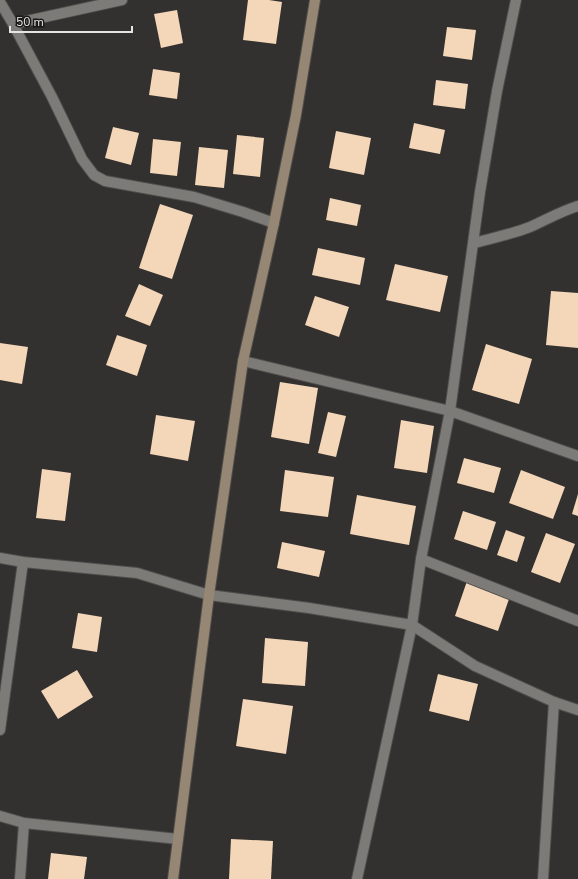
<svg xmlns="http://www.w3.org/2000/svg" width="578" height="879" font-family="'Nunito Sans',sans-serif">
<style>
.building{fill:#f4d6b9}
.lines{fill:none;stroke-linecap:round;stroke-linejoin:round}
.street-casing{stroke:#504e4c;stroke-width:12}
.secondary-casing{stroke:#504e4c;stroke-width:12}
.street{stroke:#7d7b78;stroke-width:10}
.secondary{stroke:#968674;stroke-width:10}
</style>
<rect width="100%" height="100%" fill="#33312f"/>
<g class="building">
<path d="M 248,0 L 269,0 L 282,2 L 276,44 L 243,40 Z"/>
<path d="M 177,10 L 183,43 L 161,48 L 154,14 Z"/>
<path d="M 447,27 L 476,30 L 472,60 L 443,56 Z"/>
<path d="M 153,69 L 180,73 L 177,99 L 149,95 Z"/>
<path d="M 436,80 L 468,84 L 465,109 L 433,105 Z"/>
<path d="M 414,123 L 445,130 L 440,154 L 409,148 Z"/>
<path d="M 113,127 L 139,133 L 131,165 L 105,158 Z"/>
<path d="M 336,131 L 371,138 L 364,175 L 329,168 Z"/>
<path d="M 237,135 L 264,138 L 260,177 L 233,174 Z"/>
<path d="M 153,139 L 181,142 L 177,176 L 150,173 Z"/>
<path d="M 199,147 L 228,150 L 224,188 L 195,185 Z"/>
<path d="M 330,198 L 361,205 L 357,226 L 326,220 Z"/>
<path d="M 160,204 L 193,215 L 172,279 L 139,268 Z"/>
<path d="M 318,248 L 365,258 L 360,285 L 312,275 Z"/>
<path d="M 395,264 L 448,276 L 440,312 L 386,300 Z"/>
<path d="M 139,284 L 163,295 L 150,326 L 125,316 Z"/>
<path d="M 551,291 L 578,293 L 578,348 L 546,345 Z"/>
<path d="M 315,296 L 349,307 L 339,337 L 305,325 Z"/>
<path d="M 117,335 L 147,345 L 137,376 L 106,365 Z"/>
<path d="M 0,343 L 28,347 L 22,384 L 0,380 Z"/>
<path d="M 486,344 L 532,359 L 519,404 L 472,390 Z"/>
<path d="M 280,382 L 318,388 L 309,444 L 271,437 Z"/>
<path d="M 328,412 L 346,416 L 336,457 L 318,453 Z"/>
<path d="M 156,415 L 195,421 L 188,461 L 150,454 Z"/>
<path d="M 401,420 L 434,426 L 427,473 L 394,468 Z"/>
<path d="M 464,458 L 501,468 L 494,493 L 457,483 Z"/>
<path d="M 42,469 L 71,473 L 65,521 L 36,518 Z"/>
<path d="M 285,470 L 334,477 L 328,517 L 280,511 Z"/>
<path d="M 521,470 L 565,487 L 553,519 L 509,503 Z"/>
<path d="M 578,494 L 578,516 L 572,514 Z"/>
<path d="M 357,495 L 416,506 L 409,545 L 350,534 Z"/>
<path d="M 463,511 L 496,522 L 487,550 L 454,539 Z"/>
<path d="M 506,530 L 525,537 L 517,562 L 497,555 Z"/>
<path d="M 546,533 L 575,544 L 560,583 L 531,572 Z"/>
<path d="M 282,542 L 325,551 L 319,577 L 277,568 Z"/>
<path d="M 467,581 L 510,596 L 498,631 L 455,616 Z"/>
<path d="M 78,613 L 102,617 L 97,652 L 72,648 Z"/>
<path d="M 265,638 L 308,642 L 305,686 L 262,683 Z"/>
<path d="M 77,670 L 93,697 L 58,719 L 41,691 Z"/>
<path d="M 438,674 L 478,684 L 469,721 L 429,711 Z"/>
<path d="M 243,699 L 293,706 L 286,754 L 236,746 Z"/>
<path d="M 231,839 L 273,841 L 271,879 L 229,879 Z"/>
<path d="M 51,853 L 87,857 L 84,879 L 48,879 Z"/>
</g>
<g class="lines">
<g class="street-casing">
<g id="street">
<path d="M 0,2 L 13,24 L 122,0"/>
<path d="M 13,24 L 52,97 L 82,159 L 94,175 L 105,181 L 194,197 L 243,212 L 274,223"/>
<path d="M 474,243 C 493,238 512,234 530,227 C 546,220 561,211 578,206"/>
<path d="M 243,361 L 450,411 L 578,456"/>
<path d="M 0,558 L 23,562 L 137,573 L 209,595 L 309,608 L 412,625 L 475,666 L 554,702 L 578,710"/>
<path d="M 421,559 L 578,621"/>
<path d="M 0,730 L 23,562"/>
<path d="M 0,816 L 24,823 L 178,839"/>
<path d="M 20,879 L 24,823"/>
<path d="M 357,879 L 412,625 L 421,559 L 450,411 L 480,192 L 497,91 L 516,0"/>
<path d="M 543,879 L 554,702"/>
</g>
</g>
<g class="secondary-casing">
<path id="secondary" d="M 173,879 L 209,595 L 243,361 L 274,223 L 296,115 L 315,0"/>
</g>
<use href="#street" class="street"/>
<use href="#secondary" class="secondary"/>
</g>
<path d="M10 26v6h122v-6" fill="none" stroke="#e6e5e3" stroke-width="2"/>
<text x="16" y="26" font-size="12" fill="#e6e5e3" stroke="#1a1918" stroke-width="3" paint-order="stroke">50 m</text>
</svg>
